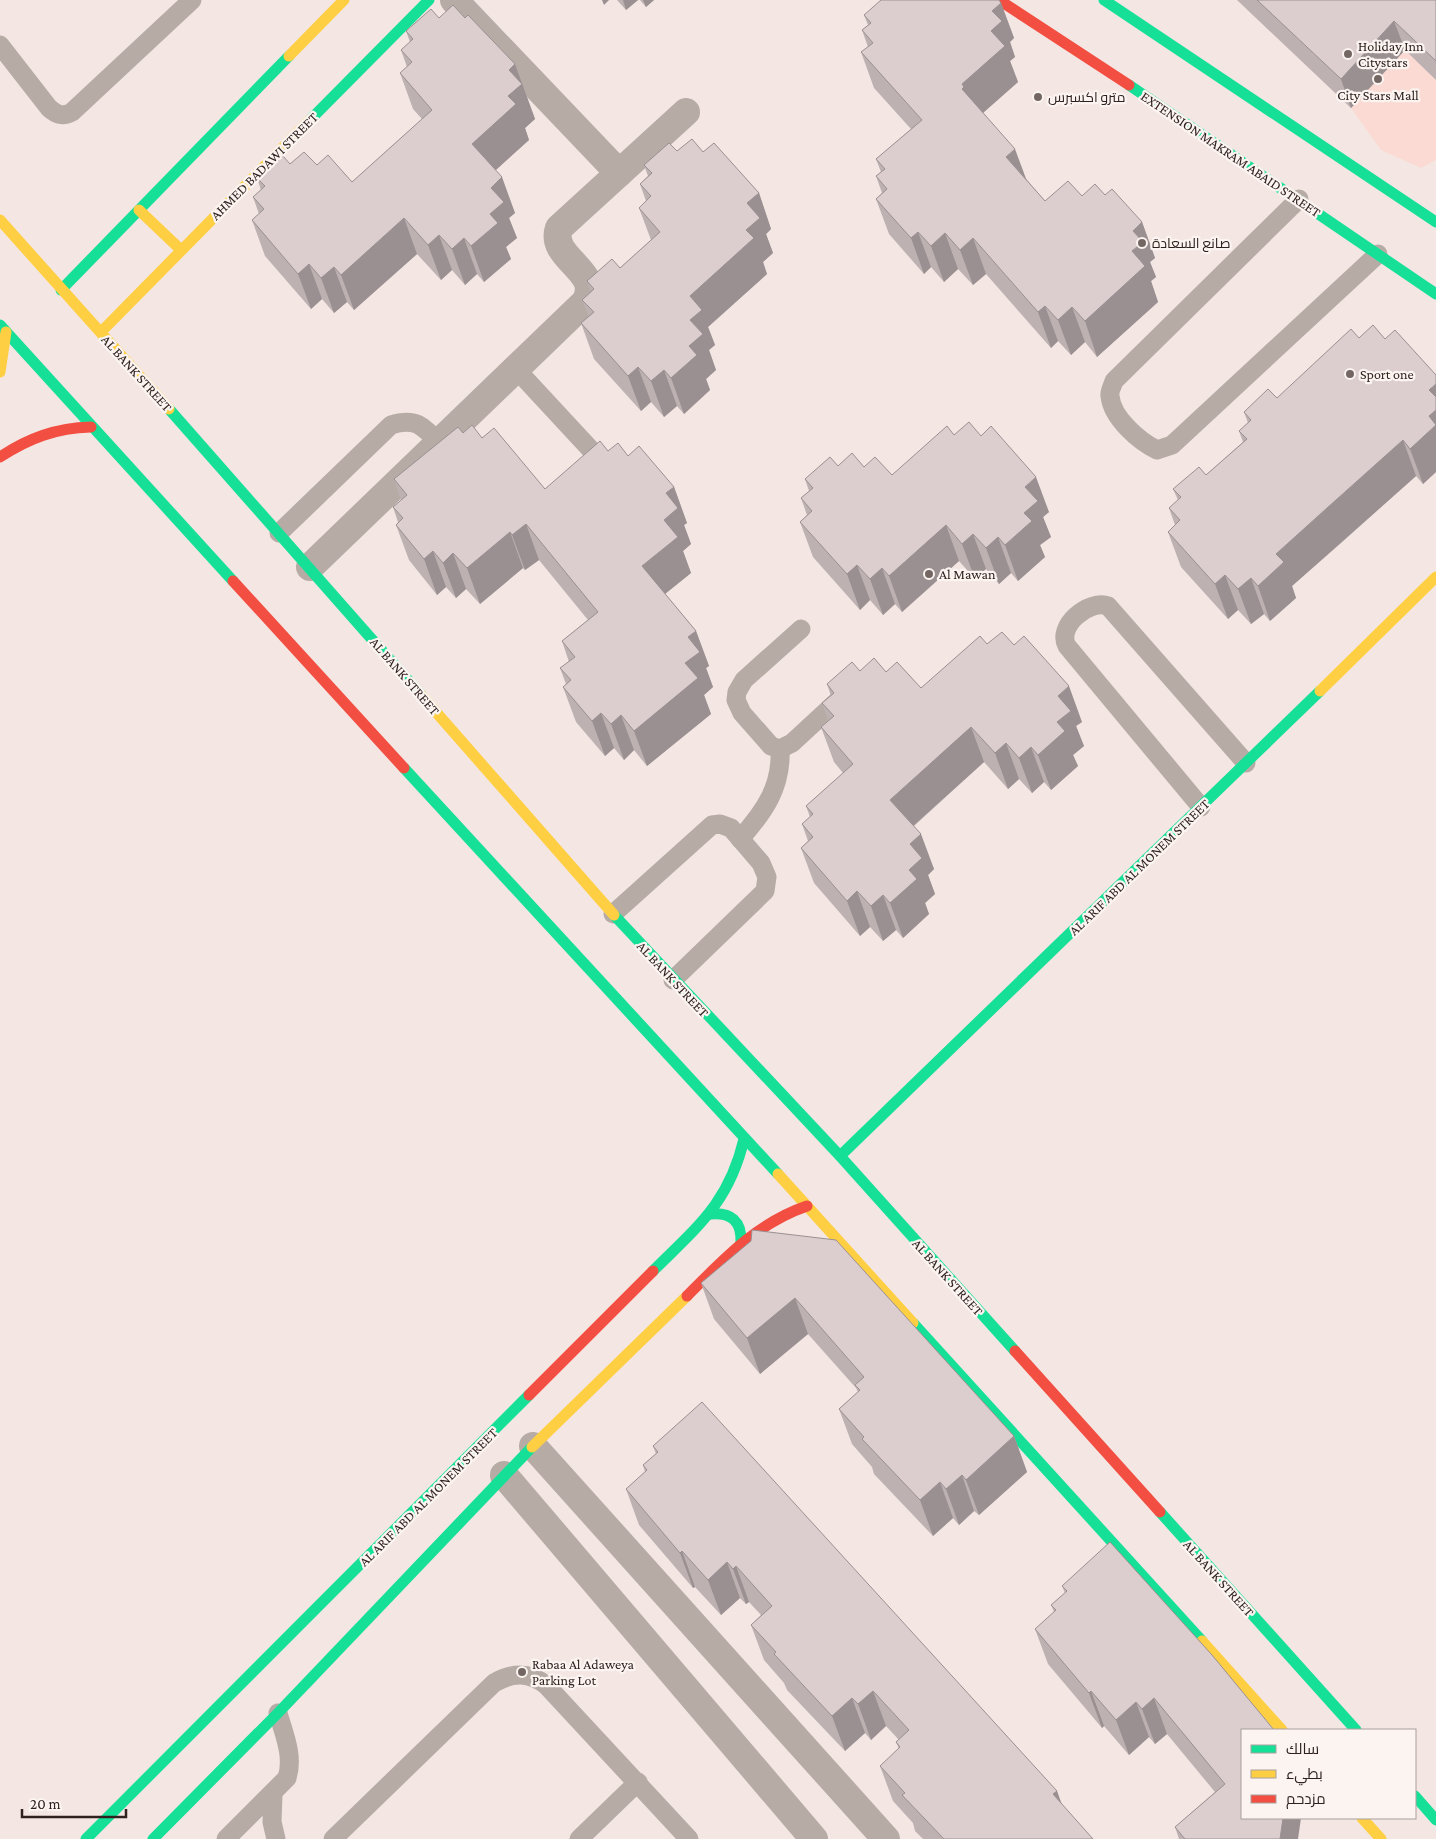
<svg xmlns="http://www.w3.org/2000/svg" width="1436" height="1839" font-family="'Crimson Pro',Cairo,serif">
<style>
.built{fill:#fadad2}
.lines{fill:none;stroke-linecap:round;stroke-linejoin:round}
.lane{stroke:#b6aca5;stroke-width:19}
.street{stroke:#b6aca5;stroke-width:28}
.fast{stroke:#16e098;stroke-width:11}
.slow{stroke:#ffcf43;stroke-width:11}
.jam{stroke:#f24e42;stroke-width:11}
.wall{fill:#bdb1b2}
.shaded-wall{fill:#9a9091}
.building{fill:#dccecf;stroke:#9a9091}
.poi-dot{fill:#746763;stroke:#fbf4f1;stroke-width:2}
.labels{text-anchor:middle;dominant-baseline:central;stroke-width:4.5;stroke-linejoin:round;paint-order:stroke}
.poi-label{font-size:14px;fill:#2f221e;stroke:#fbf4f1;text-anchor:start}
.street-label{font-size:14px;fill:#2f221e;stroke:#fbf4f1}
</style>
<rect width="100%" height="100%" fill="#f4e6e3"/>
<path class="built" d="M 1237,0 L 1436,0 L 1436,160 L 1421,168 L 1381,150 L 1351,108 Z"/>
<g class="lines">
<g class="lane">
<path d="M 0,45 L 49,108 C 57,115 63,117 72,112 L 192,0"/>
<path d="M 1299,199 L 1114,381 C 1113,385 1109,391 1110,396 C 1112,418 1139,441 1157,450 L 1172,445 L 1378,254"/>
<path d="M 516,369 L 605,465"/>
<path d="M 279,533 L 391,425 C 415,417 423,426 439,443"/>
<path d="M 801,629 L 744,680 L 737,692 L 736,700 L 742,713 L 771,746 L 780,749 L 792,743 L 844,695"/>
<path d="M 1201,807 L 1067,646 C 1056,626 1089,599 1108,606 L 1246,763"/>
<path d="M 740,839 C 764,812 782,787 780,749"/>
<path d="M 613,914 L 712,825 L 720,824 L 731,828 L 761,863 L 767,877 L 765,891 L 673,980"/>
<path d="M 273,1794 L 272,1822 L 276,1839"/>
<path d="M 226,1839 L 287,1778 C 294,1756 284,1734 278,1713"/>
<path d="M 333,1839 L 494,1683 C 513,1672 530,1672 547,1686 L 689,1839"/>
<path d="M 579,1839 L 638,1782"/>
</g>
<g class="street">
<path d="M 454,0 L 619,173"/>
<path d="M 310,567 L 585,302 C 604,271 548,259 559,228 L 686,112"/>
<path d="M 533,1446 L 886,1839"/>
<path d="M 504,1475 L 814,1839"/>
</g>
<g class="fast">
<path d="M 1104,0 L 1436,222"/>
<path d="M 1129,85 L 1436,294"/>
<path d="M 310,120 L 429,0"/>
<path d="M 61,290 L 289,56"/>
<path d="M 0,325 L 233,581"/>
<path d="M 169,409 L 421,695"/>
<path d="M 404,768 L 778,1174"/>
<path d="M 614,915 L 840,1156 L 1015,1351"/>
<path d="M 840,1156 L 1320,691"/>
<path d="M 710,1214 C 731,1212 742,1221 741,1243"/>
<path d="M 653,1271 C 697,1227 729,1203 744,1139"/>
<path d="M 913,1323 L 1202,1641"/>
<path d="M 1160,1512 L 1356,1730"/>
<path d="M 1415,1796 L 1436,1820"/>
<path d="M 86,1839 L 529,1395"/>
<path d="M 153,1839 L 278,1713 L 532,1447"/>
</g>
<g class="slow">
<path d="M 289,56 L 344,0"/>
<path d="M 139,210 L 181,250"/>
<path d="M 0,220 L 169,409"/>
<path d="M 101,332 L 310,120"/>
<path d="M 0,372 L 6,332"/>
<path d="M 1320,691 L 1436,577"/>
<path d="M 421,695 L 614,915"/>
<path d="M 778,1174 L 913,1323"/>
<path d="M 532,1447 L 687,1296"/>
<path d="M 1202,1641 L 1282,1730"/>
<path d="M 1362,1818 L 1381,1839"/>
</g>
<g class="jam">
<path d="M 999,0 L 1129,85"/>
<path d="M 0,457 C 29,438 56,428 91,427"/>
<path d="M 233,581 L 404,768"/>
<path d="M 687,1296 C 724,1259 757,1223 807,1206"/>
<path d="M 1015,1351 L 1160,1512"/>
<path d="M 529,1395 L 653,1271"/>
</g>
</g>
<g class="wall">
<path d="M 617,0 L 638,0 L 626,10 Z"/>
<path d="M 640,0 L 654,0 L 646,7 Z"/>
<path d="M 1237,0 L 1436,0 L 1436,80 L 1405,50 L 1351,108 Z"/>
<path d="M 1001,3 L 1014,38 L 1010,42 L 1015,57 L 1010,61 L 1018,82 L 983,113 L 1027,180 L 1045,201 L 1082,196 L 1105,195 L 1142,222 L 1155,258 L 1150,262 L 1156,277 L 1151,281 L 1158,302 L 1097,357 L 1085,342 L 1071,355 L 1058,341 L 1051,348 L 986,274 L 973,285 L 958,269 L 944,282 L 931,267 L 924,274 L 889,234 L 876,199 L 882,193 L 876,176 L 881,172 L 876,159 L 911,129 L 874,88 L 861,52 L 868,47 L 862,30 L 868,25 L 864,15 Z"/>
<path d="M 439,18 L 465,18 L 515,64 L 535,119 L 525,128 L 529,140 L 495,170 L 515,213 L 509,218 L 517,238 L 506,247 L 511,259 L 484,282 L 477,274 L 465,285 L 452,270 L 441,280 L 417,254 L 354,310 L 347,302 L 334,313 L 322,299 L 311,309 L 265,256 L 252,220 L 259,214 L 253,197 L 261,190 L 257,178 L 290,164 L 317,165 L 352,182 L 422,119 L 413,109 L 400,73 L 407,67 L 401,50 L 410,42 L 406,31 Z"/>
<path d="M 677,151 L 703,152 L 759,193 L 771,229 L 766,234 L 773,253 L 763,262 L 767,274 L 708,327 L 715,345 L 709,350 L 716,370 L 706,379 L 710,390 L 684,414 L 677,406 L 664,417 L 651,402 L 641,411 L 594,359 L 581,323 L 589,317 L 582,300 L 591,292 L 587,281 L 620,268 L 651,240 L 639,208 L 646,201 L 640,184 L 648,176 L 644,165 Z"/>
<path d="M 1359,338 L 1385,339 L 1436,375 L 1436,472 L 1423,484 L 1416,476 L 1340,544 L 1292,586 L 1296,598 L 1270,621 L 1264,614 L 1251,624 L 1238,610 L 1228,619 L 1181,567 L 1168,532 L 1175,525 L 1169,508 L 1178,500 L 1173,489 L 1206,475 L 1243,442 L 1239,431 L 1248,423 L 1244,412 L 1277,398 Z"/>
<path d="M 463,433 L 482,438 L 545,489 L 608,451 L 628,456 L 674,487 L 687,523 L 684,525 L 691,544 L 683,551 L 691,573 L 665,594 L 696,631 L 709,666 L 706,668 L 713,687 L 704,695 L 711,714 L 647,766 L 634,750 L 624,760 L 614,748 L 605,756 L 576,722 L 563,687 L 566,684 L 560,668 L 569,662 L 562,641 L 588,620 L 539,560 L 525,570 L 523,568 L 480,604 L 466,589 L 456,598 L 446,587 L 437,595 L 409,560 L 396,525 L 398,522 L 393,507 L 401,500 L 394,479 Z"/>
<path d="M 954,435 L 1049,512 L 1043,517 L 1051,537 L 1040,545 L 1045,557 L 1018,581 L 1011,573 L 999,584 L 986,569 L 975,579 L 959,561 L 902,612 L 895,604 L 883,615 L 870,600 L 860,610 L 813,557 L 800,522 L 807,515 L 801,498 L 809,491 L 805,479 L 838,466 L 864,467 L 892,475 Z"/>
<path d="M 987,644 L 1082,722 L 1076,726 L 1084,746 L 1073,755 L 1078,766 L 1051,790 L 1044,782 L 1032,793 L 1019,779 L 1008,789 L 984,762 L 914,826 L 934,869 L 928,875 L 935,894 L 925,903 L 929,914 L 903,938 L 896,930 L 883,941 L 870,927 L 860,936 L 814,883 L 801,848 L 808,841 L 802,824 L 810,817 L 806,806 L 843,773 L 834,762 L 821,727 L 828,720 L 822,703 L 831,696 L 827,684 L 860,671 L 886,672 L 921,688 Z"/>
<path d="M 751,1241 L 1014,1436 L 1027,1472 L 979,1515 L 974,1511 L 959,1525 L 953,1518 L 933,1536 L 874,1474 L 872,1467 L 852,1444 L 839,1409 L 858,1392 L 856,1388 L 808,1334 L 760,1374 L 714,1319 L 701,1283 Z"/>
<path d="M 653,1446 L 1057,1791 L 1061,1804 L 1093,1839 L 923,1839 L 915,1831 L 913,1823 L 893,1801 L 880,1766 L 899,1749 L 896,1742 L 899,1740 L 886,1726 L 871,1740 L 865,1733 L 845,1751 L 787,1690 L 784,1683 L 764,1660 L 751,1625 L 761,1615 L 749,1602 L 746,1604 L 740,1598 L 721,1615 L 695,1587 L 693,1588 L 639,1525 L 626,1489 L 645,1472 L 643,1465 L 656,1454 Z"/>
<path d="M 1062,1586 L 1298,1839 L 1179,1839 L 1175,1827 L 1215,1792 L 1167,1734 L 1155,1744 L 1149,1737 L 1129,1755 L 1104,1726 L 1102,1728 L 1048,1664 L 1035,1629 L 1054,1612 L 1051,1605 L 1065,1593 Z"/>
</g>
<g class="shaded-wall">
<path d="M 602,0 L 609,0 L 604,5 Z"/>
<path d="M 623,0 L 638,0 L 626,10 Z"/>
<path d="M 643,0 L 654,0 L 646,7 Z"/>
<path d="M 1001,3 L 1014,38 L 1010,42 L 1015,57 L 1010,61 L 1018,82 L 976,119 L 962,89 L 962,84 L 991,31 L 992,11 Z"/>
<path d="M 1394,21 L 1405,50 L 1351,108 L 1341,79 Z"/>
<path d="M 515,64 L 535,119 L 525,128 L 529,140 L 485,180 L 472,144 L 508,96 L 509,70 Z"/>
<path d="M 1015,149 L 1028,184 L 1006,157 Z"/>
<path d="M 502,177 L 515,213 L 509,218 L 517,238 L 506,247 L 511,259 L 484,282 L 471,246 L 490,214 L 491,188 Z"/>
<path d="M 759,193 L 771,229 L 766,234 L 773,253 L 763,262 L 767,274 L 708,327 L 715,345 L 709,350 L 716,370 L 706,379 L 710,390 L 684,414 L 671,378 L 689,346 L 690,320 L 690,296 L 747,203 Z"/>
<path d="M 404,218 L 417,254 L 354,310 L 341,275 Z"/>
<path d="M 1142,222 L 1155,258 L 1150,262 L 1156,277 L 1151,281 L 1158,302 L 1097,357 L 1085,321 L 1132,251 L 1133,231 Z"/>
<path d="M 918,232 L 931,267 L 924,274 L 911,238 Z"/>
<path d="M 945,233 L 958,269 L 944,282 L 931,246 Z"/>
<path d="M 439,235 L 452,270 L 441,280 L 428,245 Z"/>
<path d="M 464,238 L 477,274 L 465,285 L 452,249 Z"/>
<path d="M 973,238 L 986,274 L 973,285 L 960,250 Z"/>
<path d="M 309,264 L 322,299 L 311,309 L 298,274 Z"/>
<path d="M 334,267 L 347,302 L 334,313 L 321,278 Z"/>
<path d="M 1045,306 L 1058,341 L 1051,348 L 1038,312 Z"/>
<path d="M 1072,307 L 1085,342 L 1071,355 L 1058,320 Z"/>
<path d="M 638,367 L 651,402 L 641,411 L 628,376 Z"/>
<path d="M 664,370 L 677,406 L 664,417 L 651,381 Z"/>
<path d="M 1436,384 L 1436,408 L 1429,390 Z"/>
<path d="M 1436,410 L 1436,472 L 1423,484 L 1410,449 L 1429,416 Z"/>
<path d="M 1403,440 L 1416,476 L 1292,586 L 1296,598 L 1270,621 L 1258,586 L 1276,554 Z"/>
<path d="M 1036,477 L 1049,512 L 1043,517 L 1051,537 L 1040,545 L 1045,557 L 1018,581 L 1005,545 L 1024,513 L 1025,487 Z"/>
<path d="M 674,487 L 687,523 L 684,525 L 691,544 L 683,551 L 691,573 L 655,602 L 642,566 L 664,520 L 666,493 Z"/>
<path d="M 526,524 L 539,560 L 525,570 L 512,535 Z"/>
<path d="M 946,525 L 959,561 L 902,612 L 889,576 Z"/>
<path d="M 510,532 L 523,568 L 480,604 L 467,568 Z"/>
<path d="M 973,534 L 986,569 L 975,579 L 962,544 Z"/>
<path d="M 998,537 L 1011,573 L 999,584 L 986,548 Z"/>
<path d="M 433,551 L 446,587 L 437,595 L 424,559 Z"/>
<path d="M 453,553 L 466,589 L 456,598 L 443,563 Z"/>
<path d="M 857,565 L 870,600 L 860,610 L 847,574 Z"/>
<path d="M 882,568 L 895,604 L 883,615 L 870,579 Z"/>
<path d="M 1225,575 L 1238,610 L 1228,619 L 1215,584 Z"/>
<path d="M 1251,578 L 1264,614 L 1251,624 L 1238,589 Z"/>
<path d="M 696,631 L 709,666 L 706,668 L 713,687 L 704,695 L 711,714 L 647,766 L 634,731 L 685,663 L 688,637 Z"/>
<path d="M 1069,686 L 1082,722 L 1076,726 L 1084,746 L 1073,755 L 1078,766 L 1051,790 L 1038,755 L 1058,696 Z"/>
<path d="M 601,713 L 614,748 L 605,756 L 592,721 Z"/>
<path d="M 621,715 L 634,750 L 624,760 L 611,724 Z"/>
<path d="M 971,727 L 984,762 L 903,835 L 890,800 Z"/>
<path d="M 1006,743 L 1019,779 L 1008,789 L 995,753 Z"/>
<path d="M 1031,747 L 1044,782 L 1032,793 L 1019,758 Z"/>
<path d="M 921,834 L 934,869 L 928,875 L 935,894 L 925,903 L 929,914 L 903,938 L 890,903 L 909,870 L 910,844 Z"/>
<path d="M 857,891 L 870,927 L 860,936 L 847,901 Z"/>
<path d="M 883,895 L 896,930 L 883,941 L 871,906 Z"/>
<path d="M 795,1298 L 808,1334 L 760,1374 L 747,1338 Z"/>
<path d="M 1014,1436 L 1027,1472 L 979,1515 L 966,1480 Z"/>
<path d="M 962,1475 L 974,1511 L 959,1525 L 946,1489 Z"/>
<path d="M 940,1482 L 953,1518 L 933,1536 L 920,1500 Z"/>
<path d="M 682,1551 L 695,1587 L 693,1588 L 680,1553 Z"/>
<path d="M 727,1562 L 740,1598 L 721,1615 L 708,1580 Z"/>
<path d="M 736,1566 L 749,1602 L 746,1604 L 733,1569 Z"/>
<path d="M 873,1691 L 886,1726 L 871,1740 L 858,1704 Z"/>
<path d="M 1091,1691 L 1104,1726 L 1102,1728 L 1089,1693 Z"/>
<path d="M 852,1698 L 865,1733 L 845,1751 L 832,1716 Z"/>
<path d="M 1154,1698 L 1167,1734 L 1155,1744 L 1142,1709 Z"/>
<path d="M 1136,1702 L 1149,1737 L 1129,1755 L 1116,1720 Z"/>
<path d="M 1057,1791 L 1070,1827 L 1053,1794 Z"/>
<path d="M 1283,1818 L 1301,1818 L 1298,1839 L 1280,1839 Z"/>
</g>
<g class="building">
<path d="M 881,0 L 999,0 L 1001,3 L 992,11 L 1002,21 L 991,31 L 1005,46 L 962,84 L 964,87 L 962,89 L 1015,149 L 1006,157 L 1045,201 L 1068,181 L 1082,196 L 1095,184 L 1105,195 L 1112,189 L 1142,222 L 1133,231 L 1143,242 L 1132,251 L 1145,266 L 1085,321 L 1072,307 L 1058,320 L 1045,306 L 1038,312 L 973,238 L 960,250 L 945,233 L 931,246 L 918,232 L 911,238 L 876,199 L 887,189 L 876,176 L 885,169 L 876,159 L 922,120 L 861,52 L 873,43 L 862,30 L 871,23 L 864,15 Z"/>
<path d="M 1257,0 L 1436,0 L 1436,61 L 1394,21 L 1341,79 Z"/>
<path d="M 453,5 L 465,18 L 468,15 L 515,64 L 509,70 L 522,84 L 508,96 L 516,104 L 472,144 L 502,177 L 491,188 L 504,202 L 490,214 L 498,223 L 471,246 L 464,238 L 452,249 L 439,235 L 428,245 L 404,218 L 341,275 L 334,267 L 321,278 L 309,264 L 298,274 L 252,220 L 264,209 L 253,197 L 265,186 L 257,178 L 283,156 L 290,164 L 304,152 L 317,165 L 328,155 L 352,182 L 432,110 L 400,73 L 412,62 L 401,50 L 413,39 L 406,31 L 431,9 L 439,18 Z"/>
<path d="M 692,139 L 703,152 L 714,143 L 759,193 L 747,203 L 760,218 L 746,230 L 754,238 L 690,296 L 702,310 L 690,320 L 703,334 L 689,346 L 697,355 L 671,378 L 664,370 L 651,381 L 638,367 L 628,376 L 581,323 L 594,312 L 582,300 L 594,289 L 587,281 L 612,259 L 620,268 L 660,232 L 639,208 L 651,196 L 640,184 L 652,173 L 644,165 L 669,143 L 677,151 Z"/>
<path d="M 1373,325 L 1385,339 L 1395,330 L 1436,375 L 1436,384 L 1429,390 L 1436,397 L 1436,410 L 1429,416 L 1436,425 L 1410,449 L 1403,440 L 1327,508 L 1276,554 L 1284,562 L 1258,586 L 1251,578 L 1238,589 L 1225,575 L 1215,584 L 1168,532 L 1180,520 L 1169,508 L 1181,497 L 1173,489 L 1199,467 L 1206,475 L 1247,439 L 1239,431 L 1251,420 L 1244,412 L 1268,389 L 1277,398 L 1351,329 L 1359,338 Z"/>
<path d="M 969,422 L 981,436 L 991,426 L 1036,477 L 1025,487 L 1038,501 L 1024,513 L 1032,521 L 1005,545 L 998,537 L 986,548 L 973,534 L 962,544 L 946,525 L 889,576 L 882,568 L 870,579 L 857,565 L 847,574 L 800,522 L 812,511 L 801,498 L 813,488 L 805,479 L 830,457 L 838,466 L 852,453 L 864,467 L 875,457 L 892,475 L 947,426 L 954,435 Z"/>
<path d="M 472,425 L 482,438 L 494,428 L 545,489 L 600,441 L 608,451 L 618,443 L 628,456 L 639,446 L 674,487 L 666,493 L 678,508 L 664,520 L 678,537 L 642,566 L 696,631 L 688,637 L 700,652 L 685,663 L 698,678 L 634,731 L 621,715 L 611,724 L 601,713 L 592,721 L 563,687 L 571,680 L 560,668 L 575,657 L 562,641 L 598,612 L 526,524 L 512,535 L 510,532 L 467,568 L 453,553 L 443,563 L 433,551 L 424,559 L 396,525 L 403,518 L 393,507 L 407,495 L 394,479 L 458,427 L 463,433 Z"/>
<path d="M 1002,632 L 1014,645 L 1024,636 L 1069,686 L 1058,696 L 1071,711 L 1057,722 L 1065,731 L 1038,755 L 1031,747 L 1019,758 L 1006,743 L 995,753 L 971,727 L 890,800 L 921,834 L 910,844 L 922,858 L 909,870 L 917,879 L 890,903 L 883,895 L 871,906 L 857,891 L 847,901 L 801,848 L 813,837 L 802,824 L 813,814 L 806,806 L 853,764 L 821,727 L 834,716 L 822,703 L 834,693 L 827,684 L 852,662 L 860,671 L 874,658 L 886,672 L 897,662 L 921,688 L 980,636 L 987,644 Z"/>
<path d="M 752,1230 L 836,1240 L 1014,1436 L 966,1480 L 962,1475 L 946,1489 L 940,1482 L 920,1500 L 862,1439 L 864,1437 L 839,1409 L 860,1390 L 855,1385 L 864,1377 L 795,1298 L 747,1338 L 701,1283 L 751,1241 Z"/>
<path d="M 702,1402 L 1057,1791 L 1053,1794 L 1093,1839 L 944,1839 L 902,1795 L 905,1793 L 880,1766 L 900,1747 L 896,1742 L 909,1730 L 873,1691 L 858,1704 L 852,1698 L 832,1716 L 774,1654 L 776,1652 L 751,1625 L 772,1606 L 736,1566 L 733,1569 L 727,1562 L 708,1580 L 682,1551 L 680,1553 L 626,1489 L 647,1470 L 643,1465 L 658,1452 L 653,1446 Z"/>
<path d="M 1110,1542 L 1212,1655 L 1274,1730 L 1242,1730 L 1242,1818 L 1283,1818 L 1280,1839 L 1185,1839 L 1175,1827 L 1225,1784 L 1154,1698 L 1142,1709 L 1136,1702 L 1116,1720 L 1091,1691 L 1089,1693 L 1035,1629 L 1056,1610 L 1051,1605 L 1067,1591 L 1062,1586 Z"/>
</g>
<g class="poi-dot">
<circle cx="1348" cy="54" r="5"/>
<circle cx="1378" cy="79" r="5"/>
<circle cx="1038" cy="97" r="5"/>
<circle cx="1142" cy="243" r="5"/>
<circle cx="1350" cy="374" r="5"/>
<circle cx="929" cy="574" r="5"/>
<circle cx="522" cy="1672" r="5"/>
</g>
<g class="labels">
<g class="poi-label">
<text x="1358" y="46">Holiday Inn<tspan x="1358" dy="16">Citystars</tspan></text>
<text x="1378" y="95" text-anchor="middle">City Stars Mall</text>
<text x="1048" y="97">مترو اكسبرس</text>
<text x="1152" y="243">صانع السعادة</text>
<text x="1360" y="374">Sport one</text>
<text x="939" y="574">Al Mawan</text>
<text x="532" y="1664">Rabaa Al Adaweya<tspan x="532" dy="16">Parking Lot</tspan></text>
</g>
<g class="street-label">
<text transform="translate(1231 154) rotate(34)">EXTENSION MAKRAM ABAID STREET</text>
<text transform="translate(264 166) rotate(-45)">AHMED BADAWI STREET</text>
<text transform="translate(137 373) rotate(48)">AL BANK STREET</text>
<text transform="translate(405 676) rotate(49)">AL BANK STREET</text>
<text transform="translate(1139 867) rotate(-44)">AL ARIF ABD AL MONEM STREET</text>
<text transform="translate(673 979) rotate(47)">AL BANK STREET</text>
<text transform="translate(948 1277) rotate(48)">AL BANK STREET</text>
<text transform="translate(428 1497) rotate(-45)">AL ARIF ABD AL MONEM STREET</text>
<text transform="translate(1219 1578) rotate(48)">AL BANK STREET</text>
</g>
</g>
<rect x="1241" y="1729" width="175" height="90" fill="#fbf4f1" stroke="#a9a09d"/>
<rect x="1251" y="1745" width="25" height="8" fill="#16e098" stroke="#a9a09d"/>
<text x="1286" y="1754" font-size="15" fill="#2f221e">سالك</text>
<rect x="1251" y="1770" width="25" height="8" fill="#ffcf43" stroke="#a9a09d"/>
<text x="1286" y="1779" font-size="15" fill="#2f221e">بطيء</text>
<rect x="1251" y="1795" width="25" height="8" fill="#f24e42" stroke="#a9a09d"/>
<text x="1286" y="1804" font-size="15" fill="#2f221e">مزدحم</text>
<path d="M22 1809v8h104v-8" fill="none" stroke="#2f221e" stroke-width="2.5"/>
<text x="30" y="1809" font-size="15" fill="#2f221e" stroke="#fbf4f1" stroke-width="4" paint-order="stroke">20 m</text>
</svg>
